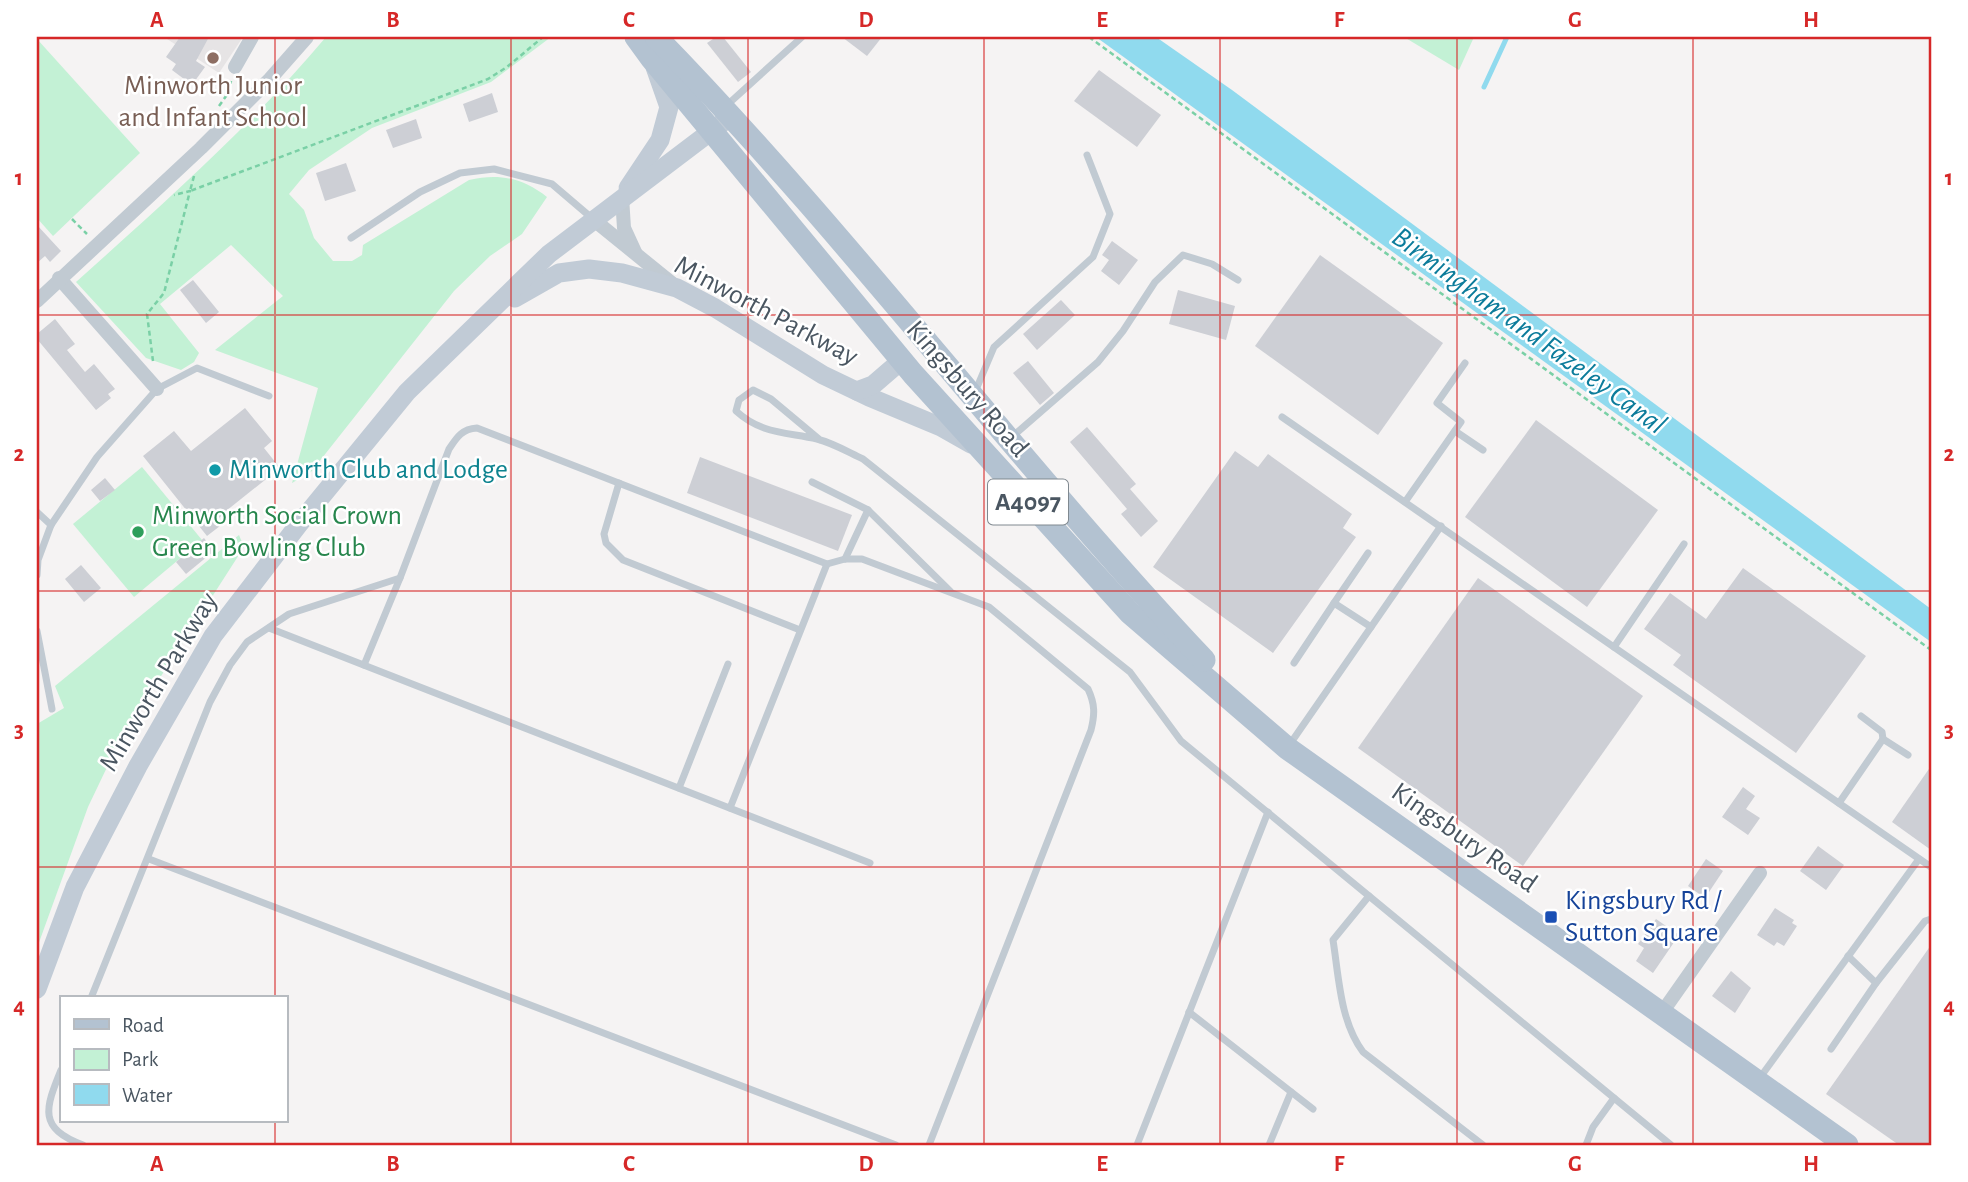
<svg xmlns="http://www.w3.org/2000/svg" width="1968" height="1182" font-family="'Alegreya Sans',sans-serif">
<style>
.education{fill:#e6e4e5}
.green{fill:#c3f1d5}
.water{fill:#90daee}
.lines{fill:none;stroke-linecap:round;stroke-linejoin:round}
.stream{stroke:#90daee;stroke-width:5}
.building{fill:#cdcfd5}
.path{stroke:#7ad0a6;stroke-width:2.5;stroke-dasharray:5 3.5;stroke-linecap:butt}
.lane{stroke:#c1cad2;stroke-width:7}
.street{stroke:#c1cad2;stroke-width:14}
.secondary{stroke:#c1cbd6;stroke-width:19}
.primary{stroke:#b3c2d1;stroke-width:23}
.grid{fill:none;stroke:#d62828;stroke-width:2;stroke-opacity:0.55}
.education-dot{fill:#8d6e63;stroke:#fff;stroke-width:2.5}
.culture-dot{fill:#0f9aa8;stroke:#fff;stroke-width:2.5}
.leisure-dot{fill:#2e9e5b;stroke:#fff;stroke-width:2.5}
.transit-dot{fill:#1a4fb4;stroke:#fff;stroke-width:2.5}
.labels{text-anchor:middle;dominant-baseline:central;stroke-width:5;stroke-linejoin:round;paint-order:stroke}
.shield{fill:#fff;stroke:#808990;stroke-width:2}
.shield-label{font-size:26px;font-weight:bold;fill:#4a5661}
.education-label{font-size:28px;fill:#785e54;stroke:#fff}
.street-label{font-size:28px;fill:#4a5661;stroke:#fff}
.culture-label{font-size:28px;fill:#0d838f;stroke:#fff;text-anchor:start}
.leisure-label{font-size:28px;fill:#27864d;stroke:#fff;text-anchor:start}
.transit-label{font-size:28px;fill:#164399;stroke:#fff;text-anchor:start}
.water-label{font-size:30px;font-style:italic;fill:#0c7c9b;stroke:#fff}
.neatline{fill:none;stroke:#d62828;stroke-width:2.5}
.grid-label{font-size:23px;text-anchor:middle;font-weight:bold;fill:#d62828}
</style>
<rect width="100%" height="100%" fill="#f5f3f3"/>
<path class="education" d="M 164,37 L 243,37 L 219,73 Z"/>
<g class="green">
<path d="M 326,37 L 551,37 L 491,82 L 372,128 L 309,170 L 289,194 L 304,210 L 314,238 L 333,261 L 352,261 L 362,255 L 363,245 L 469,180 C 499,173 523,178 547,197 L 522,234 L 490,256 L 454,291 L 311,472 L 292,483 L 318,388 L 215,350 L 283,296 L 231,245 L 160,304 L 199,353 L 194,362 L 181,370 L 146,358 L 76,282 C 163,204 250,127 326,37 Z"/>
<path d="M 1404,37 L 1474,37 L 1459,70 Z"/>
<path d="M 37,39 L 140,153 L 53,236 L 37,218 Z"/>
<path d="M 142,467 L 202,540 L 134,597 L 73,524 Z"/>
<path d="M 239,535 L 244,547 L 120,740 L 88,807 L 37,948 L 37,724 L 64,708 L 55,686 Z"/>
</g>
<path class="water" d="M 1096,37 L 1156,37 L 1232,90 L 1931,609 L 1931,642 Z"/>
<g class="lines">
<path class="stream" d="M 1484,87 L 1507,37"/>
</g>
<g class="building">
<path d="M 180,37 L 209,37 L 196,61 L 205,67 L 192,85 L 172,70 L 176,64 L 166,57 Z"/>
<path d="M 716,37 L 723,37 L 751,72 L 738,82 L 707,43 Z"/>
<path d="M 842,37 L 882,37 L 867,56 Z"/>
<path d="M 1099,70 L 1161,115 L 1137,147 L 1074,101 Z"/>
<path d="M 492,93 L 498,112 L 469,122 L 463,104 Z"/>
<path d="M 416,119 L 422,138 L 393,148 L 386,130 Z"/>
<path d="M 346,163 L 356,191 L 325,201 L 316,173 Z"/>
<path d="M 37,225 L 61,251 L 50,262 L 45,256 L 37,263 Z"/>
<path d="M 1112,241 L 1138,260 L 1119,285 L 1101,271 L 1109,260 L 1102,255 Z"/>
<path d="M 1320,255 L 1443,343 L 1378,435 L 1255,346 Z"/>
<path d="M 193,280 L 219,312 L 206,323 L 180,290 Z"/>
<path d="M 1178,290 L 1235,306 L 1226,340 L 1169,324 Z"/>
<path d="M 1061,300 L 1075,315 L 1037,350 L 1023,334 Z"/>
<path d="M 55,319 L 75,344 L 67,350 L 85,372 L 94,364 L 115,389 L 108,394 L 111,398 L 96,410 L 37,339 L 37,334 Z"/>
<path d="M 1028,361 L 1054,393 L 1040,405 L 1013,373 Z"/>
<path d="M 245,408 L 272,441 L 264,448 L 280,468 L 226,511 L 216,521 L 220,526 L 207,536 L 143,456 L 174,431 L 191,451 Z"/>
<path d="M 1536,420 L 1658,510 L 1587,607 L 1465,517 Z"/>
<path d="M 1087,427 L 1136,484 L 1130,489 L 1158,521 L 1141,537 L 1121,514 L 1127,509 L 1070,442 Z"/>
<path d="M 1235,451 L 1258,467 L 1268,454 L 1352,514 L 1343,528 L 1356,537 L 1273,653 L 1153,567 Z"/>
<path d="M 700,457 L 852,515 L 838,551 L 687,493 Z"/>
<path d="M 105,478 L 115,490 L 100,501 L 91,490 Z"/>
<path d="M 204,538 L 214,551 L 186,574 L 176,562 Z"/>
<path d="M 81,565 L 101,588 L 84,602 L 65,579 Z"/>
<path d="M 1743,568 L 1866,656 L 1796,753 L 1673,665 L 1681,655 L 1644,629 L 1670,593 L 1706,619 Z"/>
<path d="M 1478,578 L 1643,696 L 1523,866 L 1358,748 Z"/>
<path d="M 1931,766 L 1931,850 L 1892,822 Z"/>
<path d="M 1743,787 L 1755,796 L 1746,809 L 1760,818 L 1748,835 L 1722,817 Z"/>
<path d="M 1818,846 L 1844,865 L 1826,890 L 1800,871 Z"/>
<path d="M 1706,859 L 1723,871 L 1705,898 L 1688,886 Z"/>
<path d="M 1775,908 L 1794,920 L 1792,923 L 1797,926 L 1784,946 L 1777,942 L 1774,946 L 1757,935 Z"/>
<path d="M 1656,919 L 1679,935 L 1653,973 L 1636,961 L 1644,948 L 1638,944 Z"/>
<path d="M 1931,945 L 1931,1145 L 1899,1145 L 1826,1094 Z"/>
<path d="M 1731,971 L 1751,988 L 1735,1013 L 1712,996 Z"/>
</g>
<g class="lines">
<g class="path">
<path d="M 1089,37 L 1931,650"/>
<path d="M 219,106 L 229,92 L 231,81"/>
<path d="M 194,176 L 190,191 L 488,79 L 507,67 L 543,37"/>
<path d="M 72,219 L 87,234"/>
<path d="M 153,361 L 147,314 L 164,293 L 190,191 L 174,195"/>
</g>
<g class="lane">
<path d="M 726,106 L 802,37"/>
<path d="M 351,238 L 420,192 L 460,173 L 494,169 L 552,184 L 593,219"/>
<path d="M 975,392 L 994,347 L 1093,257 L 1110,214 L 1087,155"/>
<path d="M 1282,417 L 1931,867"/>
<path d="M 1455,431 L 1483,450"/>
<path d="M 1013,436 L 1098,362 L 1123,331 L 1155,282 L 1183,255 L 1212,264 L 1238,280"/>
<path d="M 820,440 L 771,399 L 753,390 L 739,400 L 736,411 C 761,434 786,432 817,439 C 833,443 848,452 863,459 L 1130,672 L 1181,741 L 1671,1145"/>
<path d="M 812,482 L 868,510 L 845,559"/>
<path d="M 619,483 L 604,534 L 606,543 L 623,560 L 800,630"/>
<path d="M 1405,502 L 1461,422 L 1437,403 L 1465,363"/>
<path d="M 868,510 L 950,591"/>
<path d="M 37,512 L 51,525"/>
<path d="M 1368,553 L 1334,603 L 1371,627"/>
<path d="M 37,575 L 38,560 L 51,525 L 97,457 L 157,389 L 197,368 L 269,396"/>
<path d="M 269,628 L 870,863"/>
<path d="M 37,631 L 52,709"/>
<path d="M 1614,647 L 1684,544"/>
<path d="M 1294,663 L 1334,603"/>
<path d="M 364,665 L 400,578"/>
<path d="M 1861,716 L 1882,732 L 1883,739"/>
<path d="M 1290,744 L 1441,526"/>
<path d="M 679,788 L 728,664"/>
<path d="M 1839,803 L 1883,739 L 1908,755"/>
<path d="M 730,808 L 827,564"/>
<path d="M 149,859 L 896,1145"/>
<path d="M 1369,896 L 1333,940 C 1339,978 1340,1021 1363,1052 L 1483,1145"/>
<path d="M 1848,956 L 1876,983 L 1925,921 L 1931,919"/>
<path d="M 91,998 L 210,702 L 230,665 L 247,642 L 289,614 L 400,578 L 449,449 C 457,437 462,429 477,428 L 827,564 L 845,559 L 862,559 L 989,607 L 1088,689 C 1095,704 1095,714 1091,730 L 929,1145"/>
<path d="M 1189,1012 L 1313,1109"/>
<path d="M 1831,1049 L 1876,983"/>
<path d="M 61,1070 C 45,1109 38,1128 83,1145"/>
<path d="M 1759,1079 L 1919,859"/>
<path d="M 1137,1145 L 1268,812"/>
<path d="M 1269,1145 L 1291,1092"/>
<path d="M 1586,1145 L 1593,1127 L 1614,1098"/>
</g>
<g class="street">
<path d="M 235,67 L 252,37"/>
<path d="M 622,197 L 624,228 L 635,252"/>
<path d="M 594,220 L 674,285"/>
<path d="M 59,278 L 157,389"/>
<path d="M 37,301 L 201,148 L 270,79 L 307,37"/>
<path d="M 1661,1014 L 1760,873"/>
</g>
<g class="secondary">
<path d="M 628,188 L 660,140 L 669,107 L 655,67"/>
<path d="M 515,298 L 559,273 L 589,269 L 622,273 L 677,288 L 715,308 L 823,375 L 869,397 L 941,427 L 971,444"/>
<path d="M 857,391 L 873,385 L 902,360"/>
<path d="M 37,989 L 75,887 L 138,766 L 213,636 L 299,524 L 407,392 L 549,254 L 722,123"/>
</g>
<g class="primary">
<path d="M 636,37 L 652,59 L 913,374 L 1130,613 L 1287,748 L 1847,1145"/>
<path d="M 656,37 C 849,235 1014,458 1204,660"/>
</g>
</g>
<path class="grid" d="M 275,37 L 275,998M 511,37 L 511,1145M 748,37 L 748,1145M 984,37 L 984,1145M 1220,37 L 1220,1145M 1457,37 L 1457,1145M 1693,37 L 1693,1145M 37,315 L 1931,315M 37,591 L 1931,591M 37,867 L 1931,867M 275,1121 L 275,1145"/>
<circle class="education-dot" cx="213" cy="58" r="7"/>
<circle class="culture-dot" cx="215" cy="470" r="7"/>
<circle class="leisure-dot" cx="138" cy="532" r="7"/>
<rect class="transit-dot" x="1544" y="910" width="14" height="14" rx="3.5"/>
<g class="labels">
<rect class="shield" x="988" y="479.5" width="80" height="45" rx="5"/>
<g class="shield-label">
<text x="1028" y="502">A4097</text>
</g>
<g class="education-label">
<text x="213" y="86">Minworth Junior<tspan x="213" dy="32">and Infant School</tspan></text>
</g>
<g class="street-label">
<text transform="translate(766 311) rotate(28)">Minworth Parkway</text>
<text transform="translate(967 389) rotate(49)">Kingsbury Road</text>
<text transform="translate(159 682) rotate(-59)">Minworth Parkway</text>
<text transform="translate(1464 838) rotate(35)">Kingsbury Road</text>
</g>
<g class="culture-label">
<text x="229" y="470">Minworth Club and Lodge</text>
</g>
<g class="leisure-label">
<text x="152" y="516">Minworth Social Crown<tspan x="152" dy="32">Green Bowling Club</tspan></text>
</g>
<g class="transit-label">
<text x="1565" y="901">Kingsbury Rd /<tspan x="1565" dy="32">Sutton Square</tspan></text>
</g>
<g class="water-label">
<text transform="translate(1529 331) rotate(36)">Birmingham and Fazeley Canal</text>
</g>
</g>
<rect width="1968" height="1182" fill="none" stroke="#ffffff" stroke-width="77"/>
<rect x="60" y="996" width="228" height="126" fill="#ffffff" stroke="#b7bbc0" stroke-width="2"/>
<rect x="74" y="1019" width="35" height="10" fill="#b3c2d1" stroke="#b7bbc0" stroke-width="2"/>
<text x="122" y="1032" font-size="21" fill="#4a5661">Road</text>
<rect x="74" y="1049" width="35" height="21" fill="#c3f1d5" stroke="#b7bbc0" stroke-width="2"/>
<text x="122" y="1066" font-size="21" fill="#4a5661">Park</text>
<rect x="74" y="1084" width="35" height="21" fill="#90daee" stroke="#b7bbc0" stroke-width="2"/>
<text x="122" y="1102" font-size="21" fill="#4a5661">Water</text>
<rect x="38" y="38" width="1892" height="1106" class="neatline"/>
<g class="grid-label">
<text x="157" y="27">A</text>
<text x="393" y="27">B</text>
<text x="629" y="27">C</text>
<text x="866" y="27">D</text>
<text x="1102" y="27">E</text>
<text x="1339" y="27">F</text>
<text x="1575" y="27">G</text>
<text x="1811" y="27">H</text>
<text x="19" y="185">1</text>
<text x="1949" y="185">1</text>
<text x="19" y="461">2</text>
<text x="1949" y="461">2</text>
<text x="19" y="737">3</text>
<text x="1949" y="737">3</text>
<text x="19" y="1013">4</text>
<text x="1949" y="1013">4</text>
<text x="157" y="1171">A</text>
<text x="393" y="1171">B</text>
<text x="629" y="1171">C</text>
<text x="866" y="1171">D</text>
<text x="1102" y="1171">E</text>
<text x="1339" y="1171">F</text>
<text x="1575" y="1171">G</text>
<text x="1811" y="1171">H</text>
</g>
</svg>
